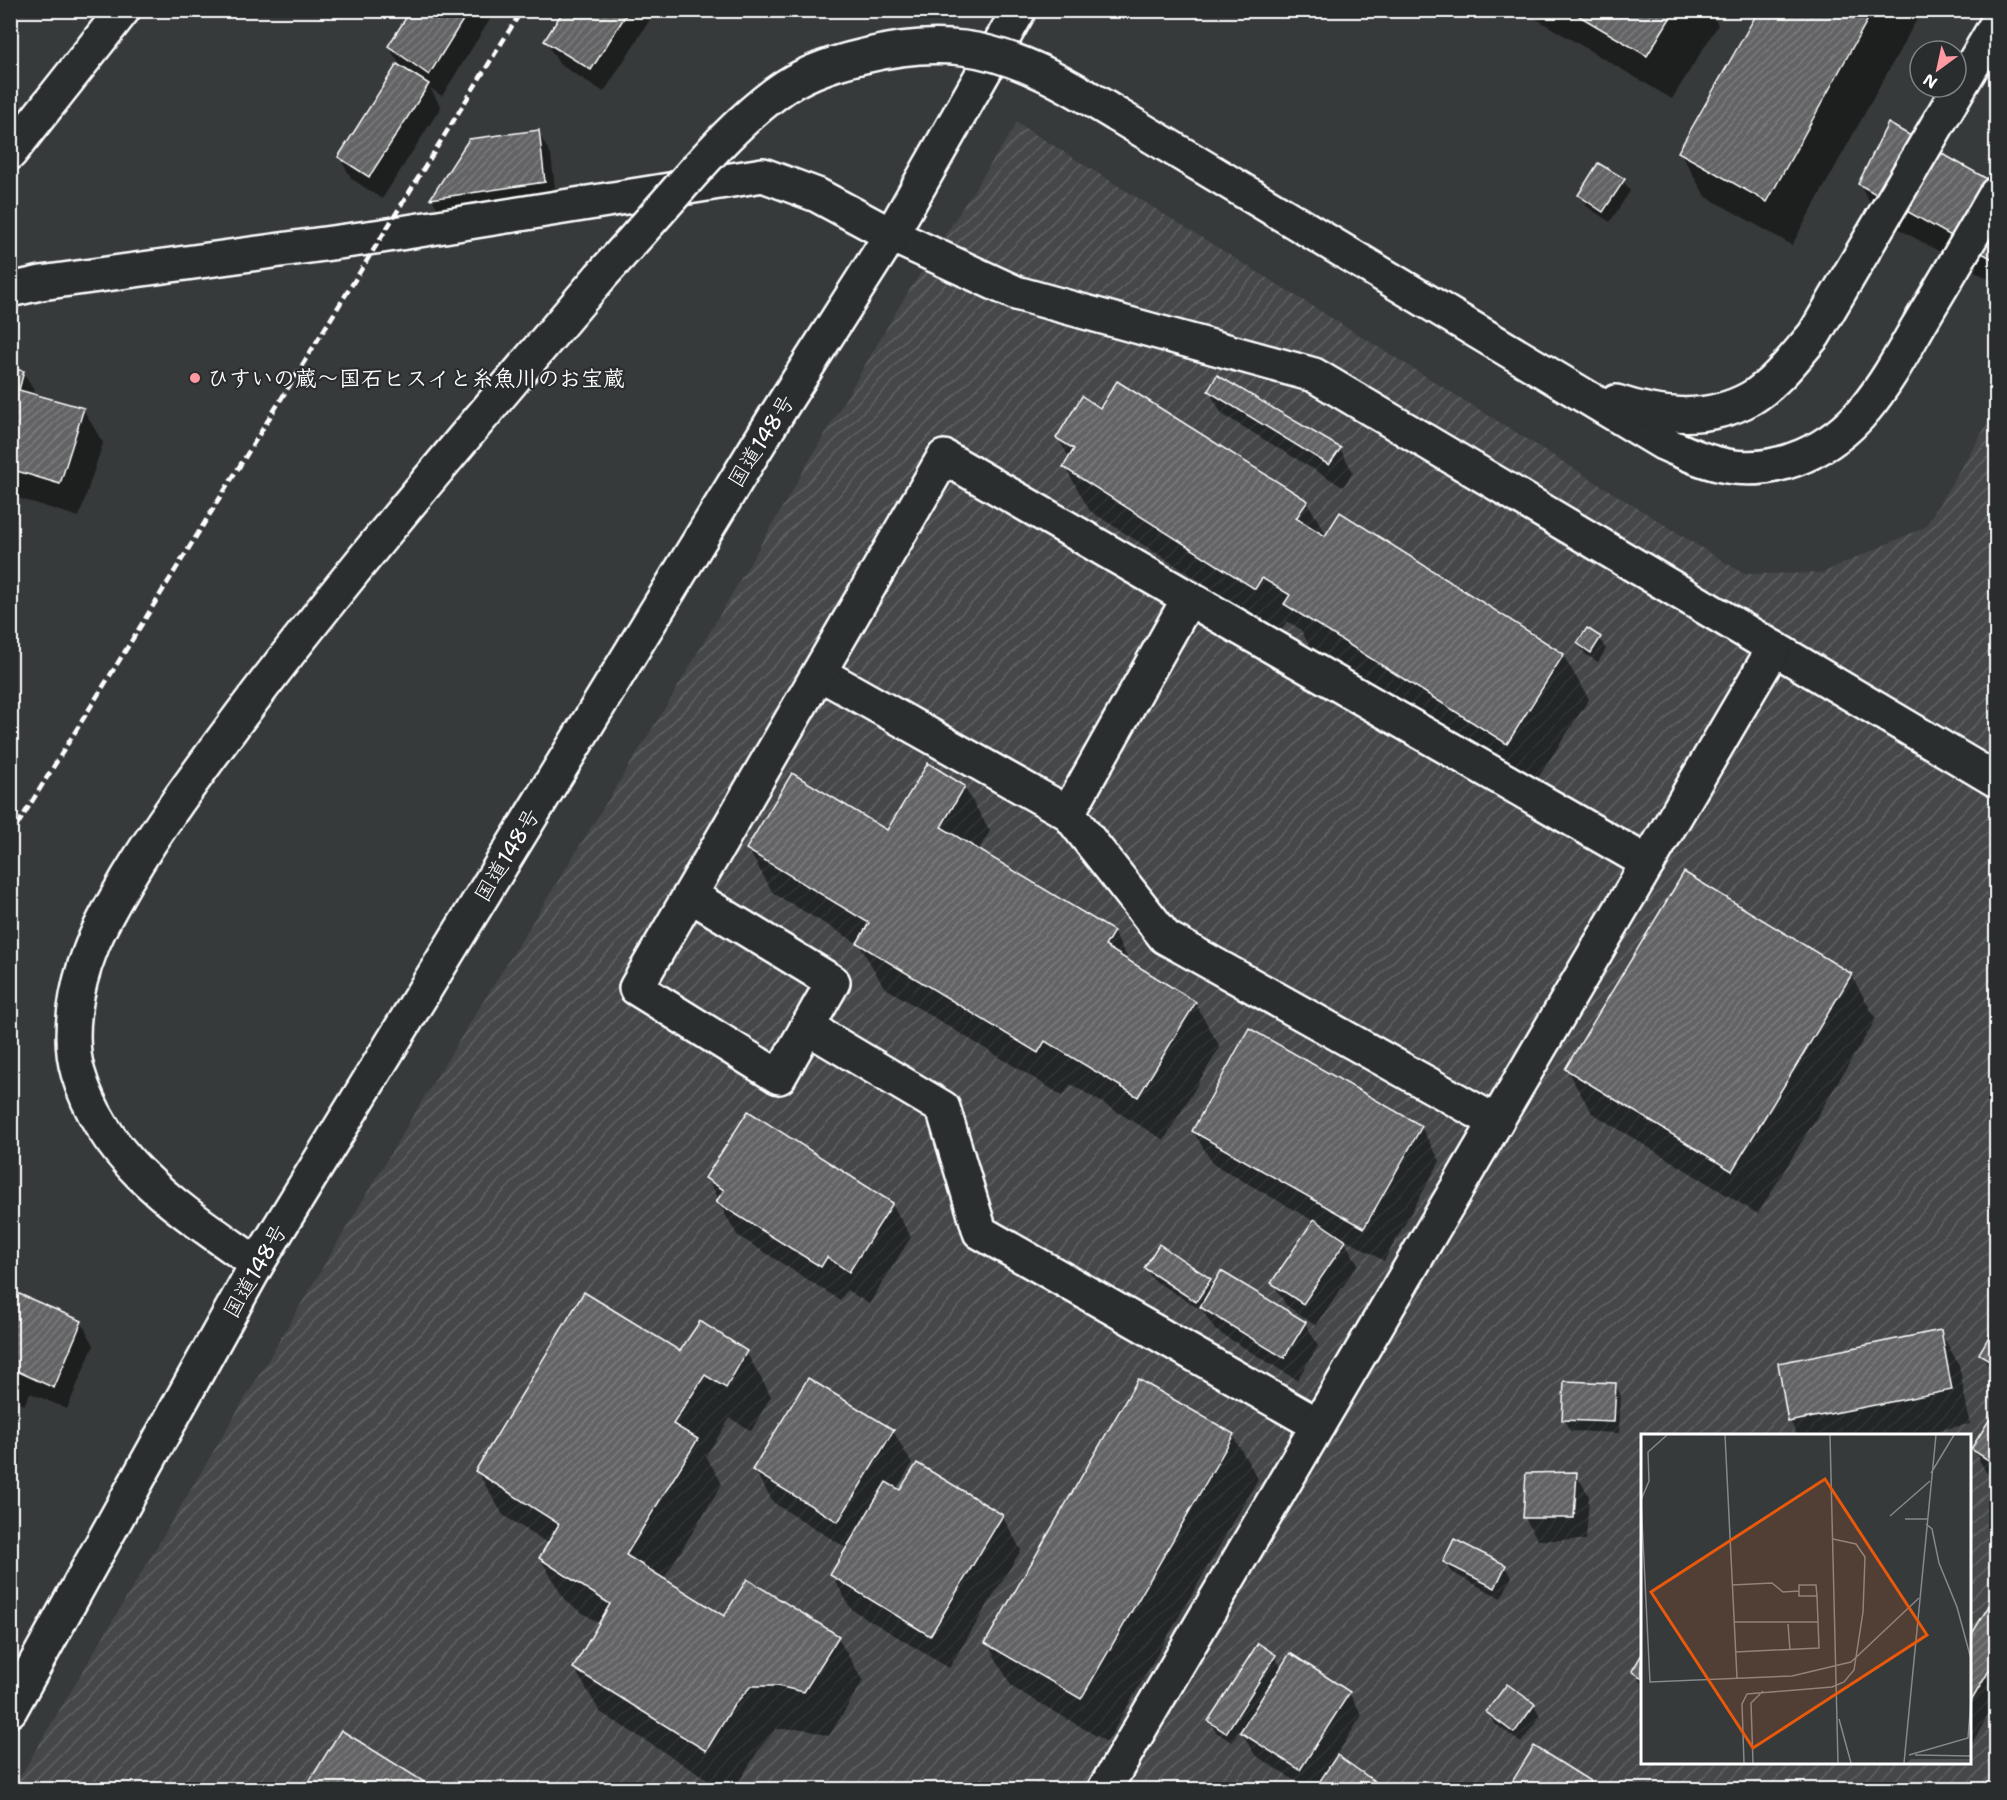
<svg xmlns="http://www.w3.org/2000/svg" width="2007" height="1800" font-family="'Shantell Sans','Klee One',sans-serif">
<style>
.industrial{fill:url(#industrial-furrows);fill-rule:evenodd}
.shadow{fill:#0007}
.building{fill:url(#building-hatch);stroke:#fff;stroke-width:1.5}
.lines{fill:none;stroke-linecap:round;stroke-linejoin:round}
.minor-casing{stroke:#fff;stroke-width:38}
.highway-casing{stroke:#fff;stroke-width:38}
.minor{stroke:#2a2d2e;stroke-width:33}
.highway{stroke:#2a2d2e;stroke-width:33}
.rail{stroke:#fff;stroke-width:4.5;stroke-dasharray:9 4.5;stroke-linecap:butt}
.highway-bridge-casing{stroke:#fff;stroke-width:38;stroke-linecap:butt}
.highway-bridge{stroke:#2a2d2e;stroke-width:33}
.poi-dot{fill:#ff9aa2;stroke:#2a2d2e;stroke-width:2}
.labels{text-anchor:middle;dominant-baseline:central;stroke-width:4.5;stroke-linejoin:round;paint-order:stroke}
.poi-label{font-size:22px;font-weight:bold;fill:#fff;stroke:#2a2d2e;text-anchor:start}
.street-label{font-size:22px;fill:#fff;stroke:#2a2d2e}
.inset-road{fill:none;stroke:#878989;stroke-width:1.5}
.view{fill:#e8590c;fill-opacity:0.15;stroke:#e8590c;stroke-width:3}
.inset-edge{fill:none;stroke:#fff;stroke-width:3}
</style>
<defs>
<pattern id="industrial-furrows" width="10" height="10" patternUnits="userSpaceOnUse" patternTransform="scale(1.5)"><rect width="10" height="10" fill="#444748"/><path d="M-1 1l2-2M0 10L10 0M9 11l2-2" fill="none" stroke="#606363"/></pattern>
<pattern id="building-hatch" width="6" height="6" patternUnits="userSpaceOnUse" patternTransform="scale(1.5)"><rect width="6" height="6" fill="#636465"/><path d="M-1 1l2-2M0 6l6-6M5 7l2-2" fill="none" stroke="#7a7b7c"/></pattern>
</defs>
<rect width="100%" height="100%" fill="#373a3b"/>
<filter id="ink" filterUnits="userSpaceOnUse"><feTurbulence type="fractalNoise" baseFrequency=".0167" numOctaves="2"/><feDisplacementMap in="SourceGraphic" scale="12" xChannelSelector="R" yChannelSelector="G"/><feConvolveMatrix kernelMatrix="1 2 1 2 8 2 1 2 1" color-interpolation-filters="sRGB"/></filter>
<g filter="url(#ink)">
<path class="industrial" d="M 1017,123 L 1744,574 L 1822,573 L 1925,527 L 1996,410 L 1996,1789 L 12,1790 L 423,1099 L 673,695 L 900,305 ZM 1642,1436 L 1970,1436 L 1970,1762 L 1642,1762 Z"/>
<g class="shadow">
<path d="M 413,10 L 496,10 L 442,96 L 430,88 L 441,107 L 382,199 L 352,179 L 339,157 L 402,68 L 389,47 Z"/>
<path d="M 566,10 L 656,10 L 604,92 L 559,64 L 546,41 Z"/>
<path d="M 1521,10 L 1710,10 L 1718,25 L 1672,99 Z"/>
<path d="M 1761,10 L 1922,10 L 1792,245 L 1705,196 L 1680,152 Z"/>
<path d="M 538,132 L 551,155 L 557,204 L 445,221 L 432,199 Z"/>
<path d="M 1623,180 L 1630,191 L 1610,222 L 1586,206 L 1580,195 Z"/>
<path d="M 1859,184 L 1996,186 L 1996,283 L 1879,218 Z"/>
<path d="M 10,370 L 23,372 L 38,397 L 83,409 L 103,443 L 79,517 L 15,497 L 10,507 Z"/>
<path d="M 1209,391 L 1340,449 L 1353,472 L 1343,487 L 1222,414 Z"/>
<path d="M 1100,410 L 1307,502 L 1327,536 L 1563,655 L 1589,699 L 1532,787 L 1311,648 L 1300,629 L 1287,621 L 1280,632 L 1090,511 L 1065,467 L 1070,459 L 1058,438 Z"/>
<path d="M 1599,638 L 1606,649 L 1598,662 L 1585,654 L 1578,643 Z"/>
<path d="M 928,765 L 964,787 L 990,831 L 978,851 L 1113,932 L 1131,964 L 1195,1003 L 1220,1047 L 1164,1140 L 1071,1084 L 1063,1096 L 884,987 L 859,944 L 773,893 L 748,849 L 887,832 Z"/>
<path d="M 1851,975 L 1876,1019 L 1758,1214 L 1592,1113 L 1566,1069 Z"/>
<path d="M 1421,1127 L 1440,1161 L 1384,1261 L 1342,1237 L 1358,1264 L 1316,1326 L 1286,1305 L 1273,1283 L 1314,1221 L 1213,1164 L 1193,1131 Z"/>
<path d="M 707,1178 L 892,1204 L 911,1237 L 869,1304 L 847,1290 L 840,1300 L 737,1235 L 718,1202 L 719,1199 Z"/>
<path d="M 1146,1268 L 1210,1280 L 1214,1286 L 1305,1323 L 1318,1346 L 1297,1380 L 1215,1330 L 1203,1311 L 1152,1279 Z"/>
<path d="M 10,1292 L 81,1322 L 94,1345 L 67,1409 L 30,1393 L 24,1405 L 10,1399 Z"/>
<path d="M 1996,1327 L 1996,1378 L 1981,1354 Z"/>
<path d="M 1940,1331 L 1959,1365 L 1970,1424 L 1909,1436 L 1798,1436 L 1790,1421 Z"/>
<path d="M 746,1352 L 771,1396 L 751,1431 L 730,1418 L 706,1456 L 722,1484 L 663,1580 L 725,1618 L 838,1638 L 863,1681 L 829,1736 L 803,1729 L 776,1729 L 759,1749 L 734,1790 L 724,1790 L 600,1712 L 574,1668 L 600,1624 L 566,1602 L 540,1558 L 549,1544 L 503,1515 L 477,1471 L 681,1353 Z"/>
<path d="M 1615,1385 L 1621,1395 L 1619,1433 L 1570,1431 L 1564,1420 Z"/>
<path d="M 1996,1412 L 1996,1478 L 1986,1472 L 1973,1449 Z"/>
<path d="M 893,1431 L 912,1464 L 896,1490 L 1002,1516 L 1021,1550 L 949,1668 L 851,1609 L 832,1575 L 848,1549 L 774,1503 L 754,1470 Z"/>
<path d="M 1233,1436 L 1258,1479 L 1107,1742 L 1012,1687 L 987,1643 Z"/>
<path d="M 1576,1474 L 1589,1496 L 1586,1540 L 1538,1540 L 1525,1518 Z"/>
<path d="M 1444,1561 L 1505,1566 L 1512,1577 L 1501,1598 L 1451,1572 Z"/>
<path d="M 1996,1597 L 1996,1702 L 1970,1747 L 1970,1640 Z"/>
<path d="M 1275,1656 L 1282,1669 L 1349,1693 L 1362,1715 L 1336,1756 L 1385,1790 L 1309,1790 L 1255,1755 L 1240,1730 L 1232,1742 L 1216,1732 L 1209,1721 Z"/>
<path d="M 1642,1657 L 1642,1683 L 1634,1671 Z"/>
<path d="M 1534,1705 L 1540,1716 L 1521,1743 L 1494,1723 L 1488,1712 Z"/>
<path d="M 1589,1782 L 1594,1790 L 1509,1790 Z"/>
</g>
<g class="building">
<path d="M 411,10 L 469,10 L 429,75 L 388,46 Z"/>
<path d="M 564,10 L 629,10 L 591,70 L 544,41 Z"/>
<path d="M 1569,10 L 1675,10 L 1647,56 Z"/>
<path d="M 1759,10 L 1873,10 L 1767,202 L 1678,152 Z"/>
<path d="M 397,64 L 429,84 L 369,177 L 338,157 Z"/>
<path d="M 1888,123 L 1996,184 L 1996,261 L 1858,184 Z"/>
<path d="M 539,130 L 545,182 L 430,199 L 469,139 Z"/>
<path d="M 1598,163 L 1625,179 L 1603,212 L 1578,195 Z"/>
<path d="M 10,368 L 24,371 L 19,390 L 84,408 L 60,484 L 10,469 Z"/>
<path d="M 1217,375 L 1341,448 L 1329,465 L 1208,391 Z"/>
<path d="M 1117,381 L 1308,501 L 1296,518 L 1325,536 L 1340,512 L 1564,654 L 1507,744 L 1284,604 L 1290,595 L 1262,578 L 1255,589 L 1063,467 L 1074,449 L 1056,438 L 1082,396 L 1100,408 Z"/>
<path d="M 1587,628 L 1601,637 L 1591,653 L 1577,643 Z"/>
<path d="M 928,763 L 965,786 L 941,827 L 1114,931 L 1105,946 L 1196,1002 L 1138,1097 L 1045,1041 L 1038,1053 L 857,943 L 869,923 L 746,849 L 792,773 L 887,830 Z"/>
<path d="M 1684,872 L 1852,974 L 1732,1171 L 1565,1069 Z"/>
<path d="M 1249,1028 L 1422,1126 L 1364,1228 L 1192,1131 Z"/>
<path d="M 748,1111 L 893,1203 L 849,1272 L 827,1257 L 821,1267 L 716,1202 L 724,1190 L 705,1178 Z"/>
<path d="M 1314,1219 L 1346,1241 L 1303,1304 L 1271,1283 Z"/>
<path d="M 1159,1244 L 1211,1279 L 1196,1302 L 1144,1268 Z"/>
<path d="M 1221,1271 L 1306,1322 L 1284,1358 L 1200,1307 Z"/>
<path d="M 10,1290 L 82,1321 L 54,1388 L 17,1371 L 10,1383 Z"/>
<path d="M 584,1292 L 680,1351 L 700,1321 L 747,1351 L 726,1388 L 705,1375 L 673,1424 L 698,1439 L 626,1555 L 724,1616 L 747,1579 L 839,1636 L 804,1692 L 777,1686 L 751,1686 L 734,1705 L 706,1751 L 573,1668 L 610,1604 L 539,1558 L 559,1524 L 475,1471 Z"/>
<path d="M 1996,1324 L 1996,1364 L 1979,1354 Z"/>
<path d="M 1941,1330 L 1952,1390 L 1788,1422 L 1778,1363 Z"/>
<path d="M 808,1378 L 894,1430 L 838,1522 L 752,1470 Z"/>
<path d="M 1138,1379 L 1234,1434 L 1081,1699 L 985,1643 Z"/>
<path d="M 1564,1381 L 1616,1383 L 1614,1422 L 1562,1420 Z"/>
<path d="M 1996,1409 L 1996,1465 L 1971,1449 Z"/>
<path d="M 917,1463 L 1003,1515 L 930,1636 L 830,1575 L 886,1482 L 900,1490 Z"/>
<path d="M 1577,1472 L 1574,1518 L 1523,1518 L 1526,1473 Z"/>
<path d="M 1454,1539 L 1506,1565 L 1495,1588 L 1443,1562 Z"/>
<path d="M 1996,1594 L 1996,1659 L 1970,1703 L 1970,1637 Z"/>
<path d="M 1258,1643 L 1276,1655 L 1226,1733 L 1208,1721 Z"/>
<path d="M 1290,1653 L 1350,1692 L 1300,1770 L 1240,1732 Z"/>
<path d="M 1642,1654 L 1642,1678 L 1632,1671 Z"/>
<path d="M 1507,1684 L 1535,1704 L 1514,1733 L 1486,1712 Z"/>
<path d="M 341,1730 L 437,1790 L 304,1790 Z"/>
<path d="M 1534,1746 L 1590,1781 L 1585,1790 L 1507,1790 Z"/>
<path d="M 1337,1755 L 1387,1790 L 1314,1790 Z"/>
</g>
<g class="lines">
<g class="minor-casing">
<g id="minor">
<path d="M 10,153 L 123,10"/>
<path d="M 10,290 L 41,283 L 382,236 L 763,175 L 817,195 L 891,235 L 1016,293 L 1314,375 L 1996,780"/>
<path d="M 819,673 L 1068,813 L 1165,937 L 1496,1122"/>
<path d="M 1068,813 L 1189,598"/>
<path d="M 690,895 L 833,982 L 779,1077 L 636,988 L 944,457 L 1648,863"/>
<path d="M 807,1027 L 943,1108 L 980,1232 L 1318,1425"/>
<path d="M 1104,1790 L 1774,648"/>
</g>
</g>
<g class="highway-casing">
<g id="highway">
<path d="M 1117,115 L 1663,443 C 1684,452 1704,462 1727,466 C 1779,475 1832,449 1865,409 C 1885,385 1901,356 1917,328 C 1943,284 1970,239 1996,194"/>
<path d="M 1616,402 C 1661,417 1708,422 1751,398 C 1776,383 1795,357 1814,335 L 1996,25"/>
<path d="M 257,1264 C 184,1212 105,1165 78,1073 C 67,1036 76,986 90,951 C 99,926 114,902 127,879 C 161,822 201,769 241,715 C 355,564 478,421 600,277"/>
<path d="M 10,1710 L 257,1264 L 775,417 L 891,235 L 1019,10"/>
</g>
</g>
<use href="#minor" class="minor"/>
<use href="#highway" class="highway"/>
<path class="rail" d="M 10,837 L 522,10"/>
<g class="highway-bridge-casing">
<path id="highway-bridge" d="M 600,277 C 628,246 655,216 682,185 C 711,152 741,119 776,93 C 802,73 833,63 864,56 C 896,48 930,44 963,48 C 1019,55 1070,86 1117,115"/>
</g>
<use href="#highway-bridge" class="highway-bridge"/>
</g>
</g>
<circle class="poi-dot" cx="195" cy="378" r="6"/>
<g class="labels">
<g class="poi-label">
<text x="207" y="378">ひすいの蔵～国石ヒスイと糸魚川のお宝蔵</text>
</g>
<g class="street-label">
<text transform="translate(761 441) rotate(-58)">国道148号</text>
<text transform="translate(507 855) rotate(-59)">国道148号</text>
<text transform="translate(255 1271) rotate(-60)">国道148号</text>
</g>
</g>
<g transform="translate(1641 1434)">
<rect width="330" height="330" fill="#373a3b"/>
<path d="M 270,325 L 330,325 L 330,328 L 266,329 Z" fill="#505354"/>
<path class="inset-road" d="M 26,1 L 7,18 L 8,47 L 0,66 L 9,248 L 151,242 L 210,228 L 278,164M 84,1 L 96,244M 189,1 L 197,329M 290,39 L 313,1M 249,82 L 289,47M 264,85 L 286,85M 285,90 L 291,95 L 298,129 L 316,173 L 330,225M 91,151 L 131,149 L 142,158 L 158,157M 93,188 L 177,188M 147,190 L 149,216M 94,218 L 178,214 L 176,162 L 175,151 L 158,151 L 158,162 L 176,162M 198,285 L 210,329M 268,321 L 327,304 L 330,267M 274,321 L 330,322M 103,329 L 101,270 L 106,260 L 191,253 L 203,248 L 213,236 L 222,178 L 224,123 L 215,110 L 192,105M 112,329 L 110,269 L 122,257M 263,329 L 295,1"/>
<path class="view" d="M 184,45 L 286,201 L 112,314 L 10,158 Z"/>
<rect width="330" height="330" class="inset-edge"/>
</g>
<rect width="2007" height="1800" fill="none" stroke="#2a2d2e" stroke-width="36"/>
<rect x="18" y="18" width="1971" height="1764" fill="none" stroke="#fff" stroke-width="2" filter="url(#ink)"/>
<g transform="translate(1938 69) rotate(213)"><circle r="28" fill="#2a2d2e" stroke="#7f8182" stroke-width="1.5"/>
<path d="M0-4.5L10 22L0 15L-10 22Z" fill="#ff9aa2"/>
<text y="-9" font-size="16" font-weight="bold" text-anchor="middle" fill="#ffffff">N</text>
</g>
</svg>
